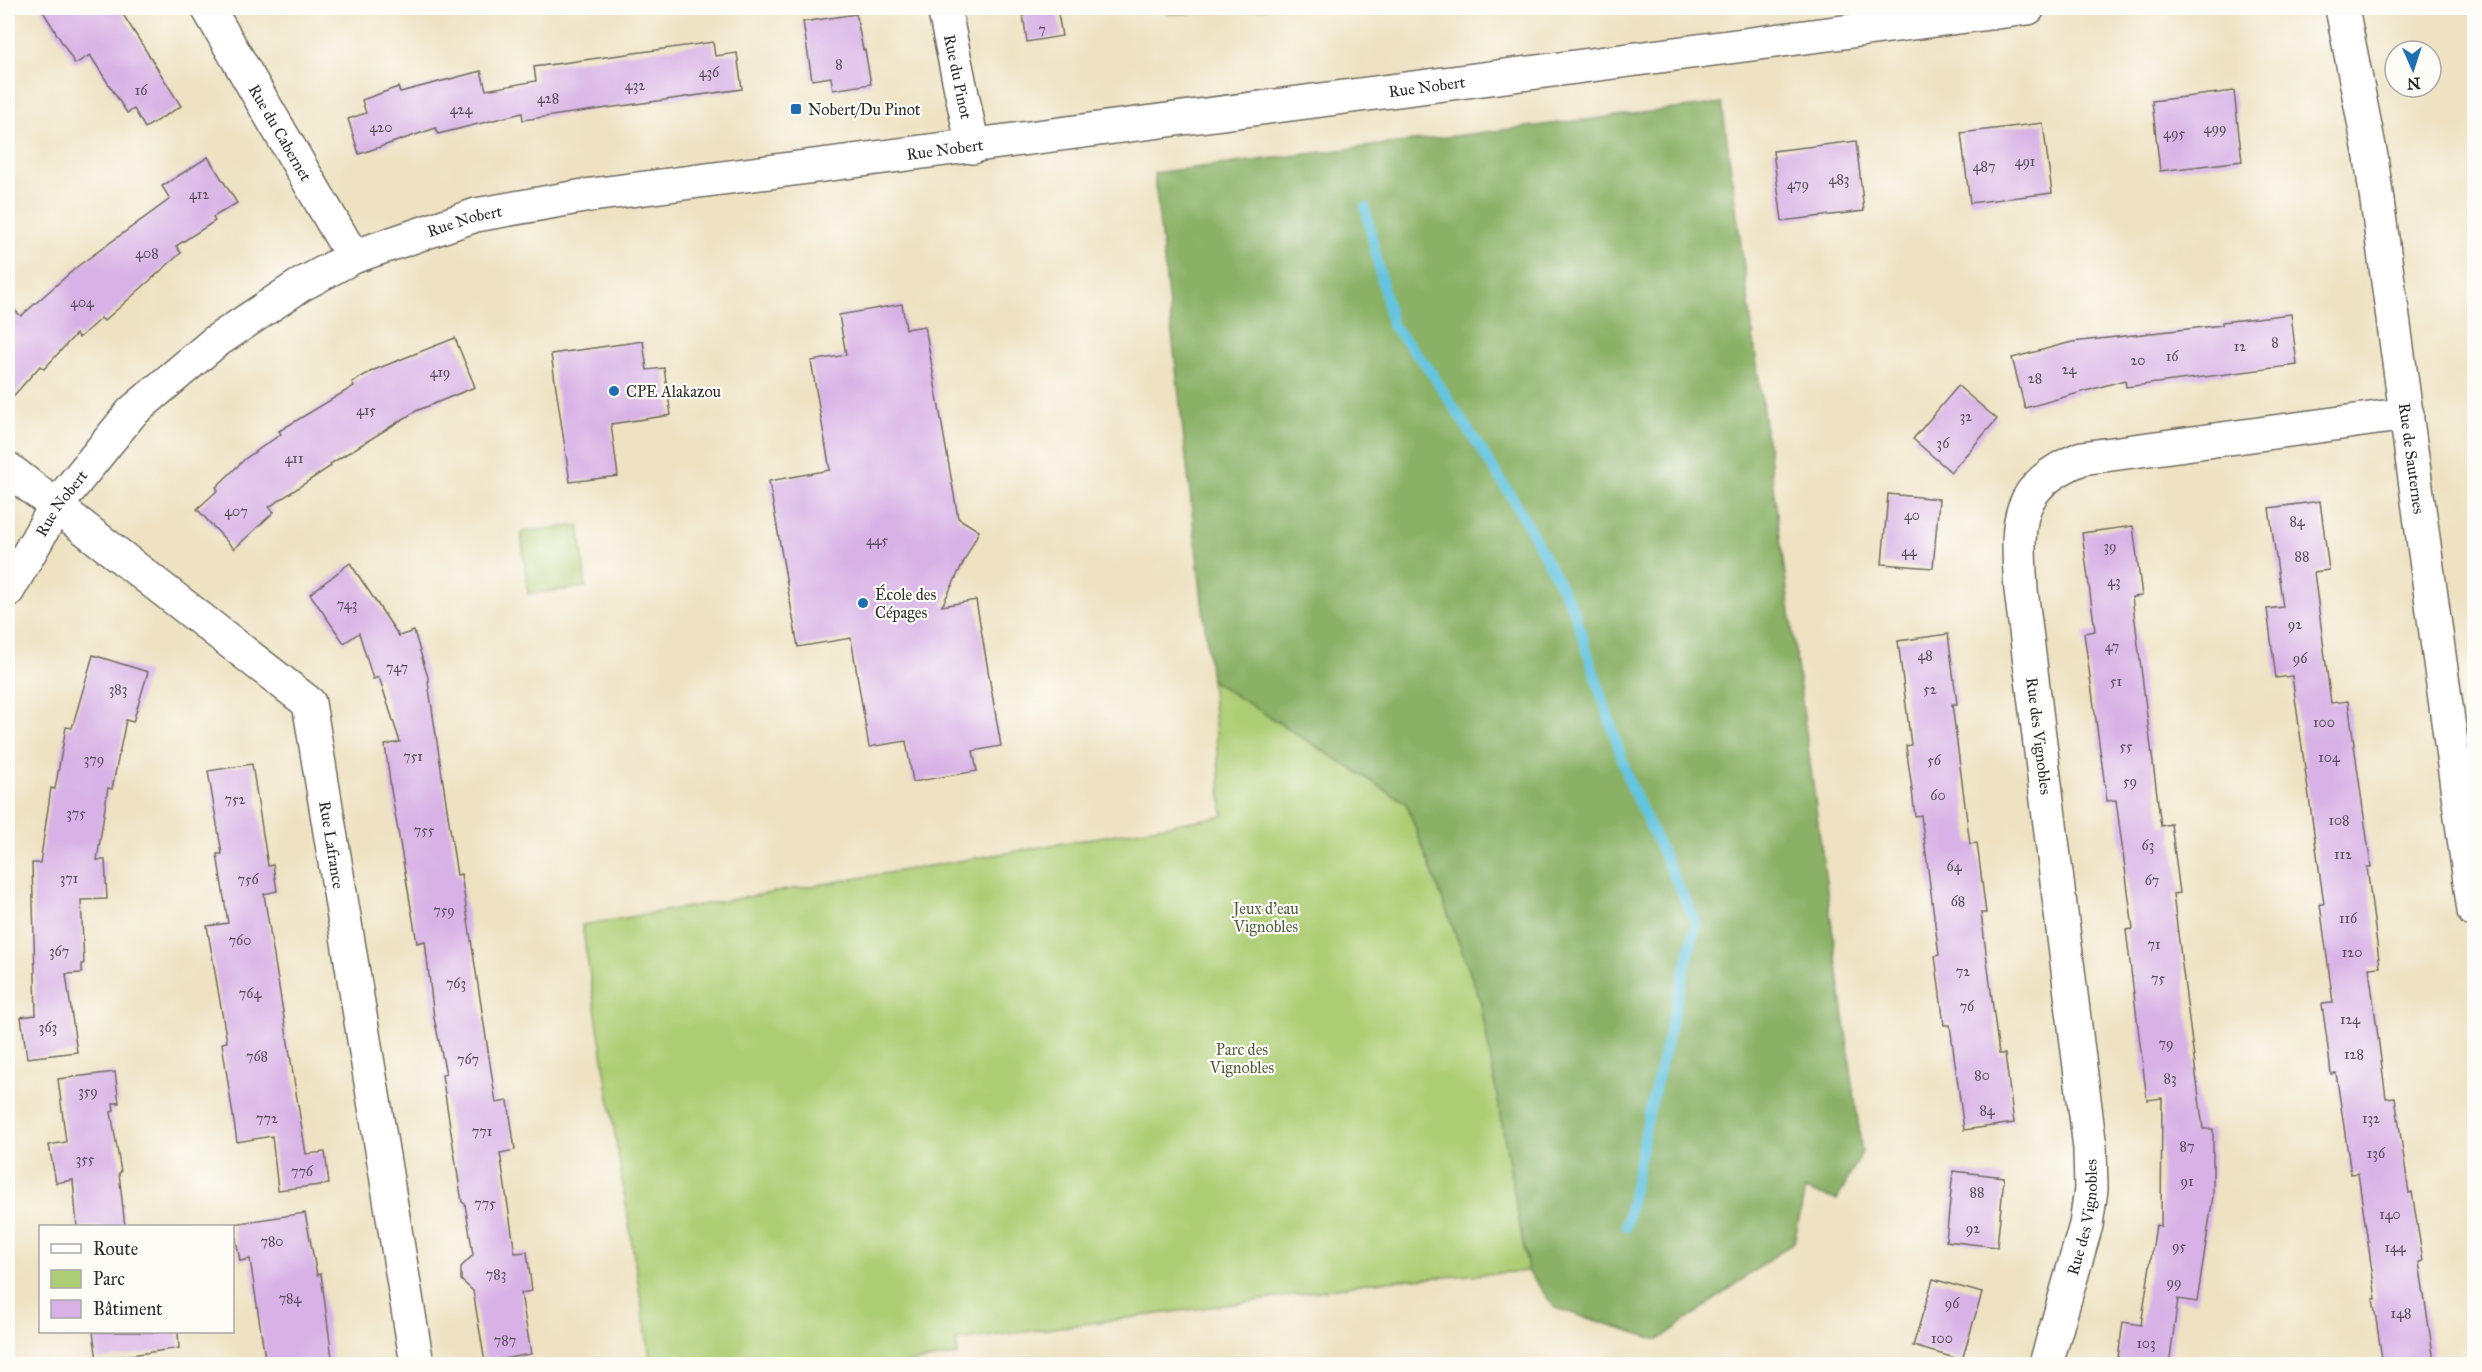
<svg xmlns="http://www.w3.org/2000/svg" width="2482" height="1372" font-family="'IM FELL Great Primer',serif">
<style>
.green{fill:#aece75;stroke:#6c7c50;stroke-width:1.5}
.forest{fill:#8ab166;stroke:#5a6e48;stroke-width:1.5}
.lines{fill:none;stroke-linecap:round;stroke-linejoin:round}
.stream{stroke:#63c5e1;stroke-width:10}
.building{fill:#d8b2e6}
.minor-casing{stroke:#6f6b60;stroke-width:36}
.minor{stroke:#fff;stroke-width:33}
.poi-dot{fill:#1f6fb2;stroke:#fdfcf7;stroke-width:2}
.labels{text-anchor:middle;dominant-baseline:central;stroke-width:4.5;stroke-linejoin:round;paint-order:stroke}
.number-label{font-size:14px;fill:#564d5a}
.street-label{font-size:16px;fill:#2b2b2b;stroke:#fdfcf7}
.poi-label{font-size:16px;fill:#2b2b2b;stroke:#fdfcf7;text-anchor:start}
.park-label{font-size:16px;fill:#525c41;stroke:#fdfcf7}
</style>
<rect width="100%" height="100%" fill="#fdfcf7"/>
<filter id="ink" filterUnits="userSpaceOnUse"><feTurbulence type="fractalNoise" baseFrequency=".0167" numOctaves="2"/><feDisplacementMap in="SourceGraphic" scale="12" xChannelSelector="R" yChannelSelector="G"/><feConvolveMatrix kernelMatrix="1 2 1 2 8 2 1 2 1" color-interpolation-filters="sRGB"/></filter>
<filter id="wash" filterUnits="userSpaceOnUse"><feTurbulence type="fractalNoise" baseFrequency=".008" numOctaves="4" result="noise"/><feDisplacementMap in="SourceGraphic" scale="24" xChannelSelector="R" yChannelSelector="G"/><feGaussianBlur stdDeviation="1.35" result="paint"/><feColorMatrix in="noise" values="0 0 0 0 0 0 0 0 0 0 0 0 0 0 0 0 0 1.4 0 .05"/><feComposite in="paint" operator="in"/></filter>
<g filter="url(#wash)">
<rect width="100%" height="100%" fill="#eee2c2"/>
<g class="green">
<path d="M 579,525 L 586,587 L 528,594 L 521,532 Z"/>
<path d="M 1211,680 L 1406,803 L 1480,999 L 1528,1271 L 1372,1282 L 1270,1299 L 956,1341 L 958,1355 L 901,1364 L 651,1364 L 582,925 L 1223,816 Z"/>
</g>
<g class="forest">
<path d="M 1164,8 L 1269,8 L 1169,14 Z"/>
<path d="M 1722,103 L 1862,1152 L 1837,1200 L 1805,1190 L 1794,1242 L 1659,1340 L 1555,1308 L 1528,1271 L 1480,999 L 1406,803 L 1211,680 L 1154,173 Z"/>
</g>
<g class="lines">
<path class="stream" d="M 1365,207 L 1392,325 L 1427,366 L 1515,502 L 1574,611 L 1631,786 L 1696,923 L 1648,1118 L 1626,1226"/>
</g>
<g id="blocks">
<g class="building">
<path d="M 41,8 L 119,8 L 181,106 L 145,128 L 134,109 L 127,113 L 90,55 L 75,64 Z"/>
<path d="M 1022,8 L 1057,8 L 1062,36 L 1027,42 Z"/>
<path d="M 856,14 L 863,50 L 865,50 L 871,84 L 833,90 L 831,77 L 812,80 L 803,22 Z"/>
<path d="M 713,42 L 715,56 L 737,53 L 742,89 L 523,120 L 522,113 L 438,134 L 436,128 L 359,154 L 348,119 L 366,113 L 362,100 L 398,87 L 400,92 L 481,71 L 486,90 L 536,81 L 534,67 Z"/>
<path d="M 2234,91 L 2242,161 L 2160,171 L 2152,101 Z"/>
<path d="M 2043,123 L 2052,193 L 1970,203 L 1961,133 Z"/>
<path d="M 1856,141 L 1864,211 L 1782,221 L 1773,151 Z"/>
<path d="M 208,157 L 237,203 L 213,217 L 215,221 L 176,246 L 181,253 L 104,321 L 101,318 L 79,338 L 76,334 L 44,369 L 40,366 L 8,402 L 8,304 L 21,316 L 78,266 L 170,199 L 162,186 Z"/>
<path d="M 902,304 L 906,329 L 925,326 L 958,518 L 979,531 L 942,606 L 976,600 L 1001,746 L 973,751 L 977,771 L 913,782 L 906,741 L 869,747 L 851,638 L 798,647 L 769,481 L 830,470 L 811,361 L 846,355 L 839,315 Z"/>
<path d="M 2291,314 L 2297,365 L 2126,387 L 2125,380 L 2025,408 L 2012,358 L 2072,342 L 2222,325 L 2222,322 Z"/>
<path d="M 455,338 L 475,387 L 416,411 L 330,464 L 331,466 L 269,507 L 274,512 L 234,549 L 197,509 L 218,490 L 216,487 L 246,458 L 281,434 L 279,431 L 354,386 L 352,382 L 374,370 Z"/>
<path d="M 643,341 L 647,370 L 664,368 L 671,415 L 611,424 L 618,476 L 570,482 L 551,354 Z"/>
<path d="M 1958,386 L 1997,419 L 1951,472 L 1913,439 Z"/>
<path d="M 1888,494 L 1939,499 L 1933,568 L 1882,564 Z"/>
<path d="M 2320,501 L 2329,570 L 2314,572 L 2331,703 L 2348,701 L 2371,867 L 2367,867 L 2380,967 L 2369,968 L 2386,1098 L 2395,1097 L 2409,1193 L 2412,1192 L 2423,1261 L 2419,1262 L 2434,1361 L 2409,1365 L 2383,1365 L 2373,1299 L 2376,1299 L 2358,1173 L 2351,1174 L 2336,1073 L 2331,1074 L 2327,1040 L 2322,1004 L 2333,1003 L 2320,904 L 2324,904 L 2292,676 L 2276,678 L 2267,609 L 2283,607 L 2269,508 Z"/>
<path d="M 2133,526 L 2142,596 L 2132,597 L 2161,826 L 2171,824 L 2180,893 L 2173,894 L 2203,1129 L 2213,1129 L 2213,1196 L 2197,1302 L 2178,1299 L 2169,1365 L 2117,1365 L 2123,1322 L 2141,1325 L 2156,1225 L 2161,1226 L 2162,1098 L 2147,1100 L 2126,930 L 2133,929 L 2116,800 L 2107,801 L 2084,633 L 2095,631 L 2082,533 Z"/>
<path d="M 350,563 L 399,636 L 414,631 L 429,681 L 428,682 L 457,875 L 461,874 L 496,1103 L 508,1101 L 515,1150 L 500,1153 L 515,1253 L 527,1252 L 532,1291 L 521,1293 L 531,1354 L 485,1362 L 473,1291 L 461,1280 L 461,1267 L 473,1255 L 465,1204 L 462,1202 L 442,1075 L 446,1074 L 434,1018 L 425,941 L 417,943 L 391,790 L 385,745 L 400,742 L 379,677 L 373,679 L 359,633 L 344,643 L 310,594 Z"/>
<path d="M 1948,634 L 1957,704 L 1952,704 L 1970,844 L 1977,843 L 1986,913 L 1981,913 L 1999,1054 L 2005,1054 L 2014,1123 L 1964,1130 L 1950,1025 L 1944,1025 L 1935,956 L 1939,955 L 1921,815 L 1915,816 L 1911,782 L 1906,746 L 1911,745 L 1898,641 Z"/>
<path d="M 93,655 L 148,672 L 133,722 L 126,720 L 112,789 L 108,788 L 97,860 L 105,860 L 107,899 L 81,900 L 84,963 L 82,964 L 82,973 L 66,974 L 77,1052 L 27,1058 L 21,1017 L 36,1015 L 32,863 L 40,863 L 51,788 L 55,789 L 66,727 L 72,728 Z"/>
<path d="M 252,764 L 268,866 L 273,865 L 277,891 L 264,894 L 306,1154 L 325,1152 L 329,1184 L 278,1190 L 272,1136 L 237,1142 L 222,1043 L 227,1042 L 207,926 L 228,923 L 217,854 L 222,854 L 208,771 Z"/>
<path d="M 115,1072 L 119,1103 L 113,1103 L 114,1111 L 111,1112 L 121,1172 L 119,1173 L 125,1227 L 77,1227 L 73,1180 L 56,1183 L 49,1145 L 66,1142 L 58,1079 Z"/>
<path d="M 1953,1171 L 2004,1177 L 1997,1247 L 1946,1241 Z"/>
<path d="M 305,1213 L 317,1275 L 321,1274 L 333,1365 L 266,1365 L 250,1259 L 240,1261 L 233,1224 Z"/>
<path d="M 1933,1279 L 1982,1293 L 1962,1360 L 1913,1346 Z"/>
<path d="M 93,1332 L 178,1332 L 179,1348 L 97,1360 Z"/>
</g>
</g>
</g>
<g filter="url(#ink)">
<use href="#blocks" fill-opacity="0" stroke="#6f6b60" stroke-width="1.5"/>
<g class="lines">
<g class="minor-casing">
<g id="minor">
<path id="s1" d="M 208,8 L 353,257"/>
<path id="s2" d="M 944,8 L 973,147"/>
<path id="s3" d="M 2342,8 L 2371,157 L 2474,911"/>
<path id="s4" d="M 8,469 L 309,703 L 417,1364"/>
<path id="s5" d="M 8,590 L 56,506 L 132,412 L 215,342 L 299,286 L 353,257 L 476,215 L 584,196 L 2028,8"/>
<path id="s6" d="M 2046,1364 L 2086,1225 L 2091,1189 L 2090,1148 L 2021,590 C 2017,523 2012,487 2082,458 L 2407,414"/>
</g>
</g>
<use href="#minor" class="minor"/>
</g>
</g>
<g class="poi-dot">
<rect x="790" y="103" width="12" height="12" rx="3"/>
<circle cx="614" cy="391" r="6"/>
<circle cx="863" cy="603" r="6"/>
</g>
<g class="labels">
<g class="number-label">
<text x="1042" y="29">7</text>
<text x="839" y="64">8</text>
<text x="709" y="72">436</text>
<text x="635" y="85">432</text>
<text x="141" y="90">16</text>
<text x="548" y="98">428</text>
<text x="461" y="109">424</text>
<text x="381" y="127">420</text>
<text x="2215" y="128">499</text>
<text x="2174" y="133">495</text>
<text x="2025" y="161">491</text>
<text x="1984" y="166">487</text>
<text x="1839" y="179">483</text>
<text x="1798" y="184">479</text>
<text x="199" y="194">412</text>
<text x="147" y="253">408</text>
<text x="82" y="302">404</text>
<text x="2275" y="342">8</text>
<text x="2240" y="346">12</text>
<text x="2172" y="356">16</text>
<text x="2138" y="360">20</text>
<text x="2069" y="369">24</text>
<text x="440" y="372">419</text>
<text x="2035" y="378">28</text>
<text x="366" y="410">415</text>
<text x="1966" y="416">32</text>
<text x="1943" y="443">36</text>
<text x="294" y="458">411</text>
<text x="236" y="511">407</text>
<text x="1912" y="515">40</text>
<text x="2297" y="521">84</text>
<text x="877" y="540">445</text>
<text x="2110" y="546">39</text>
<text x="1909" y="551">44</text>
<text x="2302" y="556">88</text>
<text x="2114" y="581">43</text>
<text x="347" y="604">743</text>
<text x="2295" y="624">92</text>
<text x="2112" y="646">47</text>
<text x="1925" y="655">48</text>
<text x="2300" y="658">96</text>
<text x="397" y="667">747</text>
<text x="2116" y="681">51</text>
<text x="118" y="689">383</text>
<text x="1930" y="689">52</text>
<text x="2324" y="722">100</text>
<text x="2126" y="746">55</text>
<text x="413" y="756">751</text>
<text x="2329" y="757">104</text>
<text x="94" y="759">379</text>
<text x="1934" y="760">56</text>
<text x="2130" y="781">59</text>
<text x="1938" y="795">60</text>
<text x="235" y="799">752</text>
<text x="76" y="813">375</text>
<text x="2339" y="820">108</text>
<text x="424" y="830">755</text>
<text x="2148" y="845">63</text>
<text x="2343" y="854">112</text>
<text x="1954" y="866">64</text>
<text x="69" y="878">371</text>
<text x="248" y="879">756</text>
<text x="2152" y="880">67</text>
<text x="1958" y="901">68</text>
<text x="444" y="910">759</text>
<text x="2348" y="918">116</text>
<text x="240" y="940">760</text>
<text x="2154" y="944">71</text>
<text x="59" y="951">367</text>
<text x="2352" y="952">120</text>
<text x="1963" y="971">72</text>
<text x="2158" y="978">75</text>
<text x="456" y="983">763</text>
<text x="250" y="993">764</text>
<text x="1967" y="1006">76</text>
<text x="2350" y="1019">124</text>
<text x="48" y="1027">363</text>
<text x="2166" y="1043">79</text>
<text x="2354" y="1054">128</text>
<text x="257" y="1056">768</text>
<text x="468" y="1059">767</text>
<text x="1982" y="1075">80</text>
<text x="2170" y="1078">83</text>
<text x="88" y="1091">359</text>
<text x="1987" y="1110">84</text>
<text x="267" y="1118">772</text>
<text x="2371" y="1118">132</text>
<text x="482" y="1131">771</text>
<text x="2187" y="1146">87</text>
<text x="2376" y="1153">136</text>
<text x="85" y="1159">355</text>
<text x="302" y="1171">776</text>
<text x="2187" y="1181">91</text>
<text x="1977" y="1192">88</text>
<text x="485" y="1203">775</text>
<text x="2390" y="1214">140</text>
<text x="1973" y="1228">92</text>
<text x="272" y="1241">780</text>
<text x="2179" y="1246">95</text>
<text x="2395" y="1247">144</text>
<text x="496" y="1274">783</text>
<text x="2174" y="1282">99</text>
<text x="290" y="1298">784</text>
<text x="1952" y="1303">96</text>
<text x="2401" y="1313">148</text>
<text x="1942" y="1338">100</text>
<text x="505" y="1340">787</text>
<text x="2146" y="1343">103</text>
</g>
<g class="street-label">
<text stroke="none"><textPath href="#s2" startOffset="70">Rue du Pinot</textPath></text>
<text stroke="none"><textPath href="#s5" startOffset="1578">Rue Nobert</textPath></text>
<text stroke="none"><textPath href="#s1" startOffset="144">Rue du Cabernet</textPath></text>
<text stroke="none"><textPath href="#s5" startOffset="1092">Rue Nobert</textPath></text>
<text stroke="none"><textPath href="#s5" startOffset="606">Rue Nobert</textPath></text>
<text stroke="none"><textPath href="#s3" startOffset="456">Rue de Sauternes</textPath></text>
<text stroke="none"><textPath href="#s5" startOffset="102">Rue Nobert</textPath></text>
<text transform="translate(2039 736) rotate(83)">Rue des Vignobles</text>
<text stroke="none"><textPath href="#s4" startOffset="525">Rue Lafrance</textPath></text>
<text stroke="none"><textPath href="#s6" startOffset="152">Rue des Vignobles</textPath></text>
</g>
<g class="poi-label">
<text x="808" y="109">Nobert/Du Pinot</text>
<text x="626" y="391">CPE Alakazou</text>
<text x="875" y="594">École des<tspan x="875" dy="18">Cépages</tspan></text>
</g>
<g class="park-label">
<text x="1266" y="908">Jeux d'eau<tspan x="1266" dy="18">Vignobles</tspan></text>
<text x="1242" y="1049">Parc des<tspan x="1242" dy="18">Vignobles</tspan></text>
</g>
</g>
<rect width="2482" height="1372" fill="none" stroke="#fdfcf7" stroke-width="30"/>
<rect x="39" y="1225" width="195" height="108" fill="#fdfcf7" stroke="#a9a8a5" stroke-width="1.5"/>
<rect x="51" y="1244" width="30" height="9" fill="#ffffff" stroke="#a9a8a5" stroke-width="1.5"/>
<text x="93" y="1255" font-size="18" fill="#2b2b2b">Route</text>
<rect x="51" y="1270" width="30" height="18" fill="#aece75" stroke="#a9a8a5" stroke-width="1.5"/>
<text x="93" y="1285" font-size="18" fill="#2b2b2b">Parc</text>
<rect x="51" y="1300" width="30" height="18" fill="#d8b2e6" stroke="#a9a8a5" stroke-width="1.5"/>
<text x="93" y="1315" font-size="18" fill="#2b2b2b">Bâtiment</text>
<g transform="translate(2413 69) rotate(177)"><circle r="28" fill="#fdfcf7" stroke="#a9a8a5" stroke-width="1.5"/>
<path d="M0-4.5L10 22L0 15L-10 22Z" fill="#1f6fb2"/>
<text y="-9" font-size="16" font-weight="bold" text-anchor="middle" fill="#2b2b2b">N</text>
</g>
</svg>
